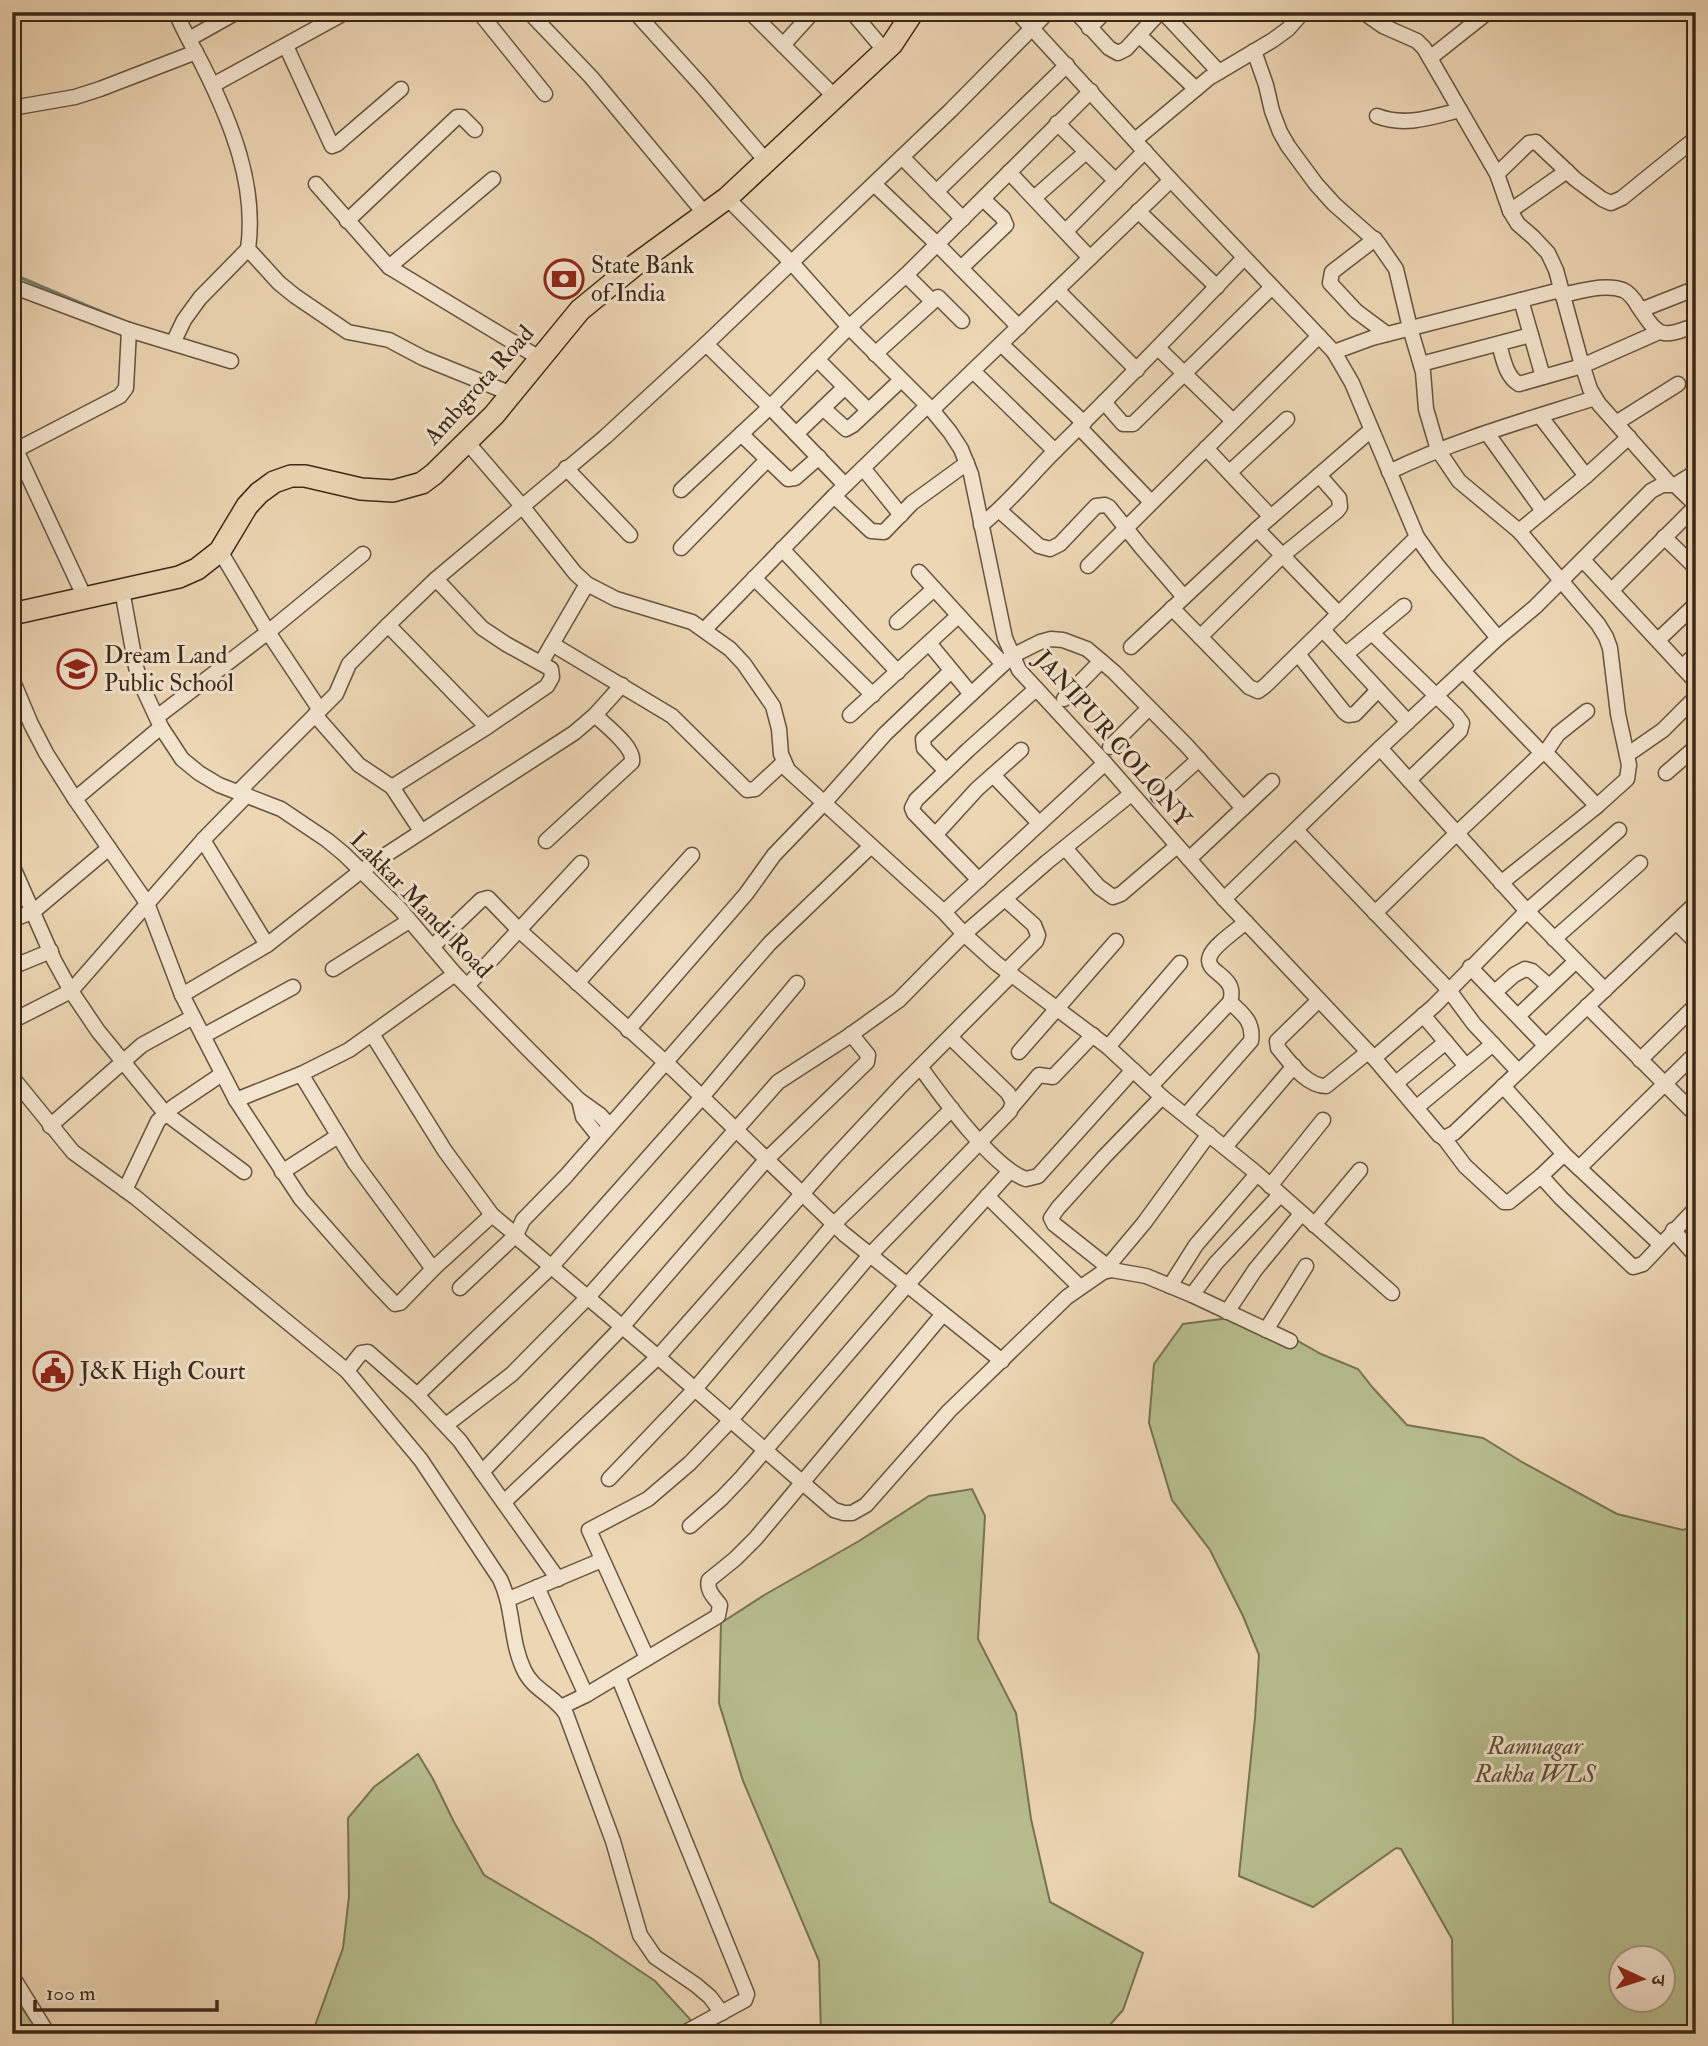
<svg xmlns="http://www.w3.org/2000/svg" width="1708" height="2046" font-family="'IM FELL Double Pica','Noto Serif Devanagari',serif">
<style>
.green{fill:#b7be8e;stroke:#797353;stroke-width:2;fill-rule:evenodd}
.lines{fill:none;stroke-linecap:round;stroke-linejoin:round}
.stream{stroke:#747f70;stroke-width:3.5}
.minor-casing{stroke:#68543f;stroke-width:17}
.primary-casing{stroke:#3b2818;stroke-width:24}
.minor{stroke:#f3e4ce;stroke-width:14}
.primary{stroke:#edd6b4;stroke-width:21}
.labels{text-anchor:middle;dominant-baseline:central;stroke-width:6;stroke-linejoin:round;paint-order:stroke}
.poi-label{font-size:24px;fill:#3b2818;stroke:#f3e4ce;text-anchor:start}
.street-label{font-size:24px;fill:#3b2818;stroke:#f3e4ce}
.park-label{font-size:24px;font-style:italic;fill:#5a4e36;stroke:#f3e4ce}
</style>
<rect width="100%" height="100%" fill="#edd6b4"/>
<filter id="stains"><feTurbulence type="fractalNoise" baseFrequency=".00286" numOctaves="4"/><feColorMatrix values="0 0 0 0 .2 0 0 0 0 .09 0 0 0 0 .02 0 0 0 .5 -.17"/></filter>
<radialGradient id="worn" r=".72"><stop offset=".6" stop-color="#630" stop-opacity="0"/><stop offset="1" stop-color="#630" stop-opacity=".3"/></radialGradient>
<g class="green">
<path d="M 1252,1315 L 1321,1354 L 1358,1369 L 1373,1388 L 1407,1425 L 1483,1438 L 1522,1462 L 1617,1514 L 1683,1530 L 1696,1525 L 1696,2034 L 1453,2034 L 1452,1939 L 1401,1849 L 1396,1848 L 1313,1907 L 1239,1876 L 1255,1718 L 1259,1655 L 1243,1616 L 1210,1550 L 1172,1500 L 1149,1423 L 1154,1364 L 1183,1324 ZM 1620,1958 L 1662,1958 L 1662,2000 L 1620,2000 Z"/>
<path d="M 972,1489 L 985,1516 L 978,1639 L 1016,1713 L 1031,1819 L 1050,1902 L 1143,1953 L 1123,2010 L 1102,2034 L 821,2034 L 819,1961 L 743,1781 L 719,1703 L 721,1623 L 766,1594 L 859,1541 L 929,1496 Z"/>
<path d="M 418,1754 L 433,1779 L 454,1822 L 484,1875 L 591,1938 L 655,1981 L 689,2018 L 700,2034 L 312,2034 L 343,1948 L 349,1896 L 348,1818 L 374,1787 Z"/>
<path d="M 12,1994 L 41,2034 L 12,2034 Z"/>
</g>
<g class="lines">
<path class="stream" d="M 12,274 L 116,318"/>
<g class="minor-casing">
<g id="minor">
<path d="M 176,12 C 183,31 194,48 203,66 C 231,122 257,185 248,249"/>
<path d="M 479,12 L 545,94"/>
<path d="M 529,12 L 591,77 L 705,214"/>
<path d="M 635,12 L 702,86 L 766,161"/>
<path d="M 750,12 L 834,96"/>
<path d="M 852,12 L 885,51"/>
<path d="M 1017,12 L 1171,180 L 1334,352 L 1352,383 L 1417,537 L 1437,565 L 1498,638"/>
<path d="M 1076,12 L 1109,48 L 1118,53 L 1126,49 L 1160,12"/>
<path d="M 1163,12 L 1219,72"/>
<path d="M 1363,12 L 1383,26 L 1417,41 L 1424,48 L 1497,174 L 1510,211 L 1518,224 L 1533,237 L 1548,253 L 1556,270 L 1580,358 L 1590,389 L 1599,404 L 1669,483"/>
<path d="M 1089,28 L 1105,12"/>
<path d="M 1139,35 L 1196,89"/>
<path d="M 189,39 L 237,12"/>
<path d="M 783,45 L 813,12"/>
<path d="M 286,46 L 332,146 L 337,144 L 401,89"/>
<path d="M 1254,51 L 1266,85 L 1272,111 L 1280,132 L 1288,146 L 1316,184 L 1334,204 L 1378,243 L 1396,269 L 1410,328 L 1423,372 L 1426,409 L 1438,450 L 1459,481 L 1519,531 L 1598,624 L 1606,637 L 1610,648 L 1618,714 L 1629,765 L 1627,779 L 1597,806 L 1501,883"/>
<path d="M 1430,58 L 1488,12"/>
<path d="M 213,85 L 346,12"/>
<path d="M 12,108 L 75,97 L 100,89 L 196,52"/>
<path d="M 1377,116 C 1405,127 1432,117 1460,110"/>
<path d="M 1057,123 L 1116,181"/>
<path d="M 1135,140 L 1209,78 L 1273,40 L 1288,29 L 1303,12"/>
<path d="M 902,157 L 963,219"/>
<path d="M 1009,172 L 1090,258"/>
<path d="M 1497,174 L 1529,143 L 1536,142 L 1575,179 L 1602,199 L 1611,203 L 1622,198 L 1696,138"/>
<path d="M 316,184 L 389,267 L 541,359"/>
<path d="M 874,184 L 937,244 L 1019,327"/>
<path d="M 936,192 L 1067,65"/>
<path d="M 727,198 L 792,263 L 849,327 L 932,410 L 950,432 L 961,449 L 971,474 L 1005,638 L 1019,670 L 1105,763 L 1224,899 L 1374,1058 L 1439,1135 L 1444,1138 L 1454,1133 L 1696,903"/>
<path d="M 1034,198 L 1086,152"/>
<path d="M 1138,211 L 1217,287"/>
<path d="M 1510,211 L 1567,171"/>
<path d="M 347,221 L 457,117 L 462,117 L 475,130"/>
<path d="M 1066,231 L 1145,151"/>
<path d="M 1375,239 L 1332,272 L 1330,283 L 1356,311 L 1387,334"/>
<path d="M 389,267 L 493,179"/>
<path d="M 961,268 L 1006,225 L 1003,218 L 983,199"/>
<path d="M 906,275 L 932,301"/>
<path d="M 12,286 L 129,330 L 231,361"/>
<path d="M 1057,290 L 1137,370"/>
<path d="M 1562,295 C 1579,292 1605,283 1623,290 C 1630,293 1634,299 1638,306 C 1659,337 1660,339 1696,325"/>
<path d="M 1521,300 L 1543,377"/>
<path d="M 1641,310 L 1689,291"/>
<path d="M 173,343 L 184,320 L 200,298 L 248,249 L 279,283 L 295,296 L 348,332 L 389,340 L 423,358 L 512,394"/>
<path d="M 706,344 L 770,407 L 845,485"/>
<path d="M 1001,344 L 1084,423"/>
<path d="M 1499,344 C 1503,358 1506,377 1519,384 L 1582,366 L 1659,332"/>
<path d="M 1158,348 L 1233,421"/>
<path d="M 1334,352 L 1372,338 L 1560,290"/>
<path d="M 875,354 L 938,297 L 962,321"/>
<path d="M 817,359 L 868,410"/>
<path d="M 1421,364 L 1531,335"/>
<path d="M 973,371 L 1055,451"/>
<path d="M 1104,402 L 1123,424 L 1133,424 L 1272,287"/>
<path d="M 823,408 L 846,429 L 853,425 L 901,380"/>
<path d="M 932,410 L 1171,180"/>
<path d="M 1540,416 L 1586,476"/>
<path d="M 1616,423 L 1678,384"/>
<path d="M 1079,427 L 1151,502"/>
<path d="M 1487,433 L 1543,511"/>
<path d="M 741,434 L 788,479 L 795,478 L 819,457"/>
<path d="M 796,434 L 845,387"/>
<path d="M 467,442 L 522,506 L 575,573 L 587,584 L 616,599 L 692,622 L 730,649 L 744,664 L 773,706 L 779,729 L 781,754 L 788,770 L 944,912 L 964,934 L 996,963 L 1108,1047 L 1162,1097 L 1254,1171 L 1392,1293"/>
<path d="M 1206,448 L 1271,517"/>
<path d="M 566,468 L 630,535"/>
<path d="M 863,468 L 901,515"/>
<path d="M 1230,472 L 1287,419"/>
<path d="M 1389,472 C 1455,440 1526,420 1595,398"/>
<path d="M 1675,485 L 1696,472"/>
<path d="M 681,490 L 770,407 L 849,327 L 906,275 L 1091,91"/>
<path d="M 834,496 L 871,531 L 884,532 L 912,503 L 967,463"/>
<path d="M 999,510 L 1039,546 L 1050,549 L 1060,544 L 1096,506 L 1105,505 L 1109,507 L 1141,547 L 1184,597"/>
<path d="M 981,525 C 1008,504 1029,477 1053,453 C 1118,389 1181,324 1244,258"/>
<path d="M 1257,529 L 1339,614"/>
<path d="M 1519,531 L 1586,476 L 1629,437"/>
<path d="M 1664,537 L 1696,568"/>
<path d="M 681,548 L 767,460"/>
<path d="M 782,549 L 898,672"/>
<path d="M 220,551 L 268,632 L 320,710"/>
<path d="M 1583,560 L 1696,682"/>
<path d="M 1088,566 L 1319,336"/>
<path d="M 919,572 L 1003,664"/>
<path d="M 754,578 L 873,695"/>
<path d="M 122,590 L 136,667 L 142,686 L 161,727 L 182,759 L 199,773 L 219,785 L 281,809 L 327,840 L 344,854 L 400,909 L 455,974 L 526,1047 L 579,1100 L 600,1115 L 609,1125"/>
<path d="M 1612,590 L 1696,506"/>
<path d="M 85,598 L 16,450 L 120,396 L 126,388 L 129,330"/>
<path d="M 1172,608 L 1249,687 L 1258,691 L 1265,686 L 1417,537"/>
<path d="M 897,622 L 934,589"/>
<path d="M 388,625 L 487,727"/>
<path d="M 705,629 L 834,496 L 927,406"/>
<path d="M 1323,630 L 1408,722"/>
<path d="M 1372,633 L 1456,715 L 1462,723 L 1460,731 L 1409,780"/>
<path d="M 1200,637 L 1283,555 L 1337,511 L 1340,507 L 1339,498 L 1319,475"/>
<path d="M 1658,640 L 1696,604"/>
<path d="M 929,643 L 971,694"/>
<path d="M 552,644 L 672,716 L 747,790 L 755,789 L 783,763"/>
<path d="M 1131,647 L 1257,529 L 1371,430"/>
<path d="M 1298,654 L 1344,712 L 1348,715 L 1355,714 L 1378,690"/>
<path d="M 1346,654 L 1404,606"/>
<path d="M 541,663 L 587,584"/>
<path d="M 1682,667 L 1696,654"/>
<path d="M 1463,671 L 1542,753"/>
<path d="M 12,679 L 31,724 L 46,753 L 75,799 L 147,903 L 182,995 L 236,1100 L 301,1199 L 374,1282 L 395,1304 L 400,1303 L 433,1269 L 492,1215"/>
<path d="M 1064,699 L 1101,661"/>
<path d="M 315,715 L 359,765 L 392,787 L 421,831"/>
<path d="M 850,715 L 958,616"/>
<path d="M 157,717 L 268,632 L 363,554"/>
<path d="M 1110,747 L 1149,708"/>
<path d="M 1380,748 L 1527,911 L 1605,990"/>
<path d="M 1545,753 L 1558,734 L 1587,711"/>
<path d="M 1627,755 L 1663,730 L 1696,697"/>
<path d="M 946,771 L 924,748 L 923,739 L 1012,656 L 1040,642 L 1051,639 L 1063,640 L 1087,649 L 1114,672 L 1187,746 L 1243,808"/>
<path d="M 1666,773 L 1696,747"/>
<path d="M 993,775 L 1039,823"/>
<path d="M 392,787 L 487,727 L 547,686 L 552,677 L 551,669 L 506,644 L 482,628 L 436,579"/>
<path d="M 238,792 L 336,694 L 349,664 L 388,625 L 436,579 L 605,437 L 706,344 L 950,111 L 1048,12"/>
<path d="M 1158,796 L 1199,759"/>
<path d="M 75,799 L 161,727"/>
<path d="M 12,824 L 12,831"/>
<path d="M 1296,830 L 1448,989 L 1474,1024 L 1518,1071"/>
<path d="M 936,834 L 977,789 L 1021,750"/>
<path d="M 203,840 L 267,945"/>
<path d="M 546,841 L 632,762 C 635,747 606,726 595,715"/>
<path d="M 871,846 L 770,943 L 566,1176 L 523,1220 L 516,1235 L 521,1241 L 658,1357 L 834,1510 L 844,1513 L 852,1513 L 866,1505 L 949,1411 L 1067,1297 L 1103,1272 L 1112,1270 L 1146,1276 L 1192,1295 L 1290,1341"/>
<path d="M 1065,848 L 1099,887 L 1113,897 L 1121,894 L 1177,846"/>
<path d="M 1189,859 L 1272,781"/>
<path d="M 12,865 L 54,960 L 71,991 L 98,1031 L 165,1113 L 244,1172"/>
<path d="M 979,880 L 914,813 L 912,808 L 916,800 L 968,750 L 1036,689"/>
<path d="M 1005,899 L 1034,925 L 1038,935 L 1036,941 L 1006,971"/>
<path d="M 1224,899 L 1380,748 L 1498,638 L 1535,607 L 1651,491 L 1662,485 L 1675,485 L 1696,505"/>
<path d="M 944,912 L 1105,763"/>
<path d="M 1375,913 L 1457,833 L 1542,753 L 1548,755 L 1597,806"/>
<path d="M 12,920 L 34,911 L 109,848"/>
<path d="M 1676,922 L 1696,942"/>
<path d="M 1554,939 L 1640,863"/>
<path d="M 432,947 L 481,900 L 488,898 L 520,931 L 674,1070 L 844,1234 L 1002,1361"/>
<path d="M 12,967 L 51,951"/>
<path d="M 1470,967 L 1545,1045"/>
<path d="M 333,969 L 409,921"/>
<path d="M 577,983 L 692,855"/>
<path d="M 467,986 L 581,863"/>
<path d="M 1495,992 L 1514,975 L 1525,969 L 1532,971 L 1549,986"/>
<path d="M 182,995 L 267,945 L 361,871 L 574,733 L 595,715 L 622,685"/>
<path d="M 1319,1000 L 1277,1041 L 1278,1048 C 1290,1062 1306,1086 1326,1086 L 1368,1052"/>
<path d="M 1587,1006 L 1696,1115"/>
<path d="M 1423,1015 L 1466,1066"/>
<path d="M 1518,1016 L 1576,961"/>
<path d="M 12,1021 L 71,991 L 203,840 L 247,795"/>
<path d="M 628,1030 L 746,894 L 774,855 L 824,803 L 885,734 L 951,671"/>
<path d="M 372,1034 L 445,1151 L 492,1215 L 516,1235 L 460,1288"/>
<path d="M 203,1036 L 293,987"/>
<path d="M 1108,1047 L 1180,963"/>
<path d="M 1019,1052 L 1116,941"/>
<path d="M 1374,1058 L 1434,1006 L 1527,911 L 1619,830"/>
<path d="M 1640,1060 L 1696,1005"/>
<path d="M 921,1068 C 942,1097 993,1168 1026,1179 L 1038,1176 L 1133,1070"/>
<path d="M 301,1074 L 355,1163 L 433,1269"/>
<path d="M 12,1077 L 73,1152 L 135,1197 L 347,1371 L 361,1353 L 368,1352 L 417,1395 L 460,1441 L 558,1579"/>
<path d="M 1396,1083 L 1446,1042"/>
<path d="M 1151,1086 L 1230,1002 C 1239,974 1203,974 1210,956 C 1214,945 1237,930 1246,922"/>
<path d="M 1503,1086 L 1564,1154 L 1660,1244"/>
<path d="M 236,1100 L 301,1074 L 349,1050 L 455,974"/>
<path d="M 579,1100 L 583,1117 L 599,1137"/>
<path d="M 1012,1107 L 1039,1075 L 1053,1077 L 1093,1035"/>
<path d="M 1417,1107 L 1493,1044"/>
<path d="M 1186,1115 L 1251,1041 C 1254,1022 1243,1014 1230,1002"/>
<path d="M 50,1126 L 142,1045 L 193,1017"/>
<path d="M 1444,1138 L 1465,1166 L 1504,1202 L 1509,1202 L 1541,1176 L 1564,1154"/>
<path d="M 1225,1147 L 1294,1066"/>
<path d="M 1579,1168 L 1696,1053"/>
<path d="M 282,1172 L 338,1136"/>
<path d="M 1541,1176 L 1561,1198 L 1633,1267 L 1643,1264 L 1696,1208"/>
<path d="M 1270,1186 L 1323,1120"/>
<path d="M 125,1190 L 158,1121 L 173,1107 L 222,1074"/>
<path d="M 987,1196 L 1080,1287"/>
<path d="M 1314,1225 L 1360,1170"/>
<path d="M 1673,1230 L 1696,1256"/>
<path d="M 1108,1267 L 1054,1224 L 1051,1218 L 1058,1208 L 1104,1157 L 1162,1097"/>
<path d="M 1103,1272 L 1144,1223 L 1209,1134"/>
<path d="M 1170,1286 L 1196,1245 L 1257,1174"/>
<path d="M 1192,1295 L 1216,1263 L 1280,1195"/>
<path d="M 1227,1312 L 1255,1270 L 1301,1214"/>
<path d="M 1266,1330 L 1306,1266"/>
<path d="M 347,1371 L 421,1460 L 500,1579 C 514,1608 510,1641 524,1670 C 533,1690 555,1696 566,1714 L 613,1841 L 640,1935 L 655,1957 L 696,1985 L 710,1997 L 722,2013"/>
<path d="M 417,1395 L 551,1267 L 702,1097 L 797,983"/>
<path d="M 446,1425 L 512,1374 L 588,1297 L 778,1082 L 846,1038 L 899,1000 L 964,934 L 1047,862 L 1131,794"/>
<path d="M 482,1472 L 622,1327 L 766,1160 L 867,1062 L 868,1055 L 851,1034"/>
<path d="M 609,1479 L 695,1389 L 834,1224 L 952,1109"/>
<path d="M 504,1502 L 658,1357 L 832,1160 L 901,1086 L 1011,975"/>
<path d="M 690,1526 L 722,1498 L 742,1477 L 907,1285 L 1010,1171"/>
<path d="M 537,1587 L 586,1695"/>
<path d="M 509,1599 L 602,1560"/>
<path d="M 647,1658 L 589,1530 L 648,1499 L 690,1463 L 731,1420 L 870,1255 L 1010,1111 L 1013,1102 L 1008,1093 L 950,1037"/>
<path d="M 618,1676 L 747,1994 L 745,2000 L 688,2031"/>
<path d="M 561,1707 L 586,1695 L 718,1616 L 720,1605 C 714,1597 706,1590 709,1580 L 735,1559 L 756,1538 L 943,1314"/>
<path d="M 12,1976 L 48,2034"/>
</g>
</g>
<g class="primary-casing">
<path id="primary" d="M 12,614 L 179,577 L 197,569 L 220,551 L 247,506 L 259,493 L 274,482 L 291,476 L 305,476 L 361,489 L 393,491 L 422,483 L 434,474 L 494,415 L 580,310 L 635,265 L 727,198 L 892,44 L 913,12"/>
</g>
<use href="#minor" class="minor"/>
<use href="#primary" class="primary"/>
</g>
<defs>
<g id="bank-ring" transform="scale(2.0125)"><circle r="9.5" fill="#f3e4ce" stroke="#8f2418" stroke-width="1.5"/><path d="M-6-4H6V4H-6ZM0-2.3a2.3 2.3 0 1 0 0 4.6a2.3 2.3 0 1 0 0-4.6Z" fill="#8f2418"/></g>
<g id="school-ring" transform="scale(2.0125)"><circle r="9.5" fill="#f3e4ce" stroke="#8f2418" stroke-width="1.5"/><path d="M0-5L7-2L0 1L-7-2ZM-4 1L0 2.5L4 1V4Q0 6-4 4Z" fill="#8f2418"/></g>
<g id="civic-ring" transform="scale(2.0125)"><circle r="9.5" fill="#f3e4ce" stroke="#8f2418" stroke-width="1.5"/><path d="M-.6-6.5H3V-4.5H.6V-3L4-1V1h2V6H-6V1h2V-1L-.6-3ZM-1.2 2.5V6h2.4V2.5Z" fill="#8f2418"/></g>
</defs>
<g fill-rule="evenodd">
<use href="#bank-ring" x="564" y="279"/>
<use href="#school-ring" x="77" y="669"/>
<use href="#civic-ring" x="53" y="1371"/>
</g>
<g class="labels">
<g class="poi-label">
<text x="591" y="265">State Bank<tspan x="591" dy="28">of India</tspan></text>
<text x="104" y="655">Dream Land<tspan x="104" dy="28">Public School</tspan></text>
<text x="80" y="1371">J&amp;K High Court</text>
</g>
<g class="street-label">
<text transform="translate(479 385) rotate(-48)">Ambgrota Road</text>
<text transform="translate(1113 739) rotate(49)">JANIPUR COLONY</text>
<text transform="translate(421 905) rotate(46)">Lakkar Mandi Road</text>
</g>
<g class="park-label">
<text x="1535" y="1746">Ramnagar<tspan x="1535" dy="28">Rakha WLS</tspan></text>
</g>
</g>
<rect width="1708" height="2046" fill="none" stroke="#edd6b4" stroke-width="42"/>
<rect x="14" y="14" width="1680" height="2018" fill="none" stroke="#3b2818" stroke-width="3.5"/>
<rect x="21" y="21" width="1666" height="2004" fill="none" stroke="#3b2818" stroke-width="2"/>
<g transform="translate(1642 1979) rotate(94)"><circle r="33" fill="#f3e4ce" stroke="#a99985" stroke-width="2"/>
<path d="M0-5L12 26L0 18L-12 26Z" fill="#8f2418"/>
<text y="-10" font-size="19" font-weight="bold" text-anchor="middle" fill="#3b2818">उ</text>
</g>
<path d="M35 2000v10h182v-10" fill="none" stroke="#3b2818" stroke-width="3.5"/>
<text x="46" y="2000" font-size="21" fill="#3b2818" stroke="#f3e4ce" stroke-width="5" paint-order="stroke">100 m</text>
<rect width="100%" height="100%" filter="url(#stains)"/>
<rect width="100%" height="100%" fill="url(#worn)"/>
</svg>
